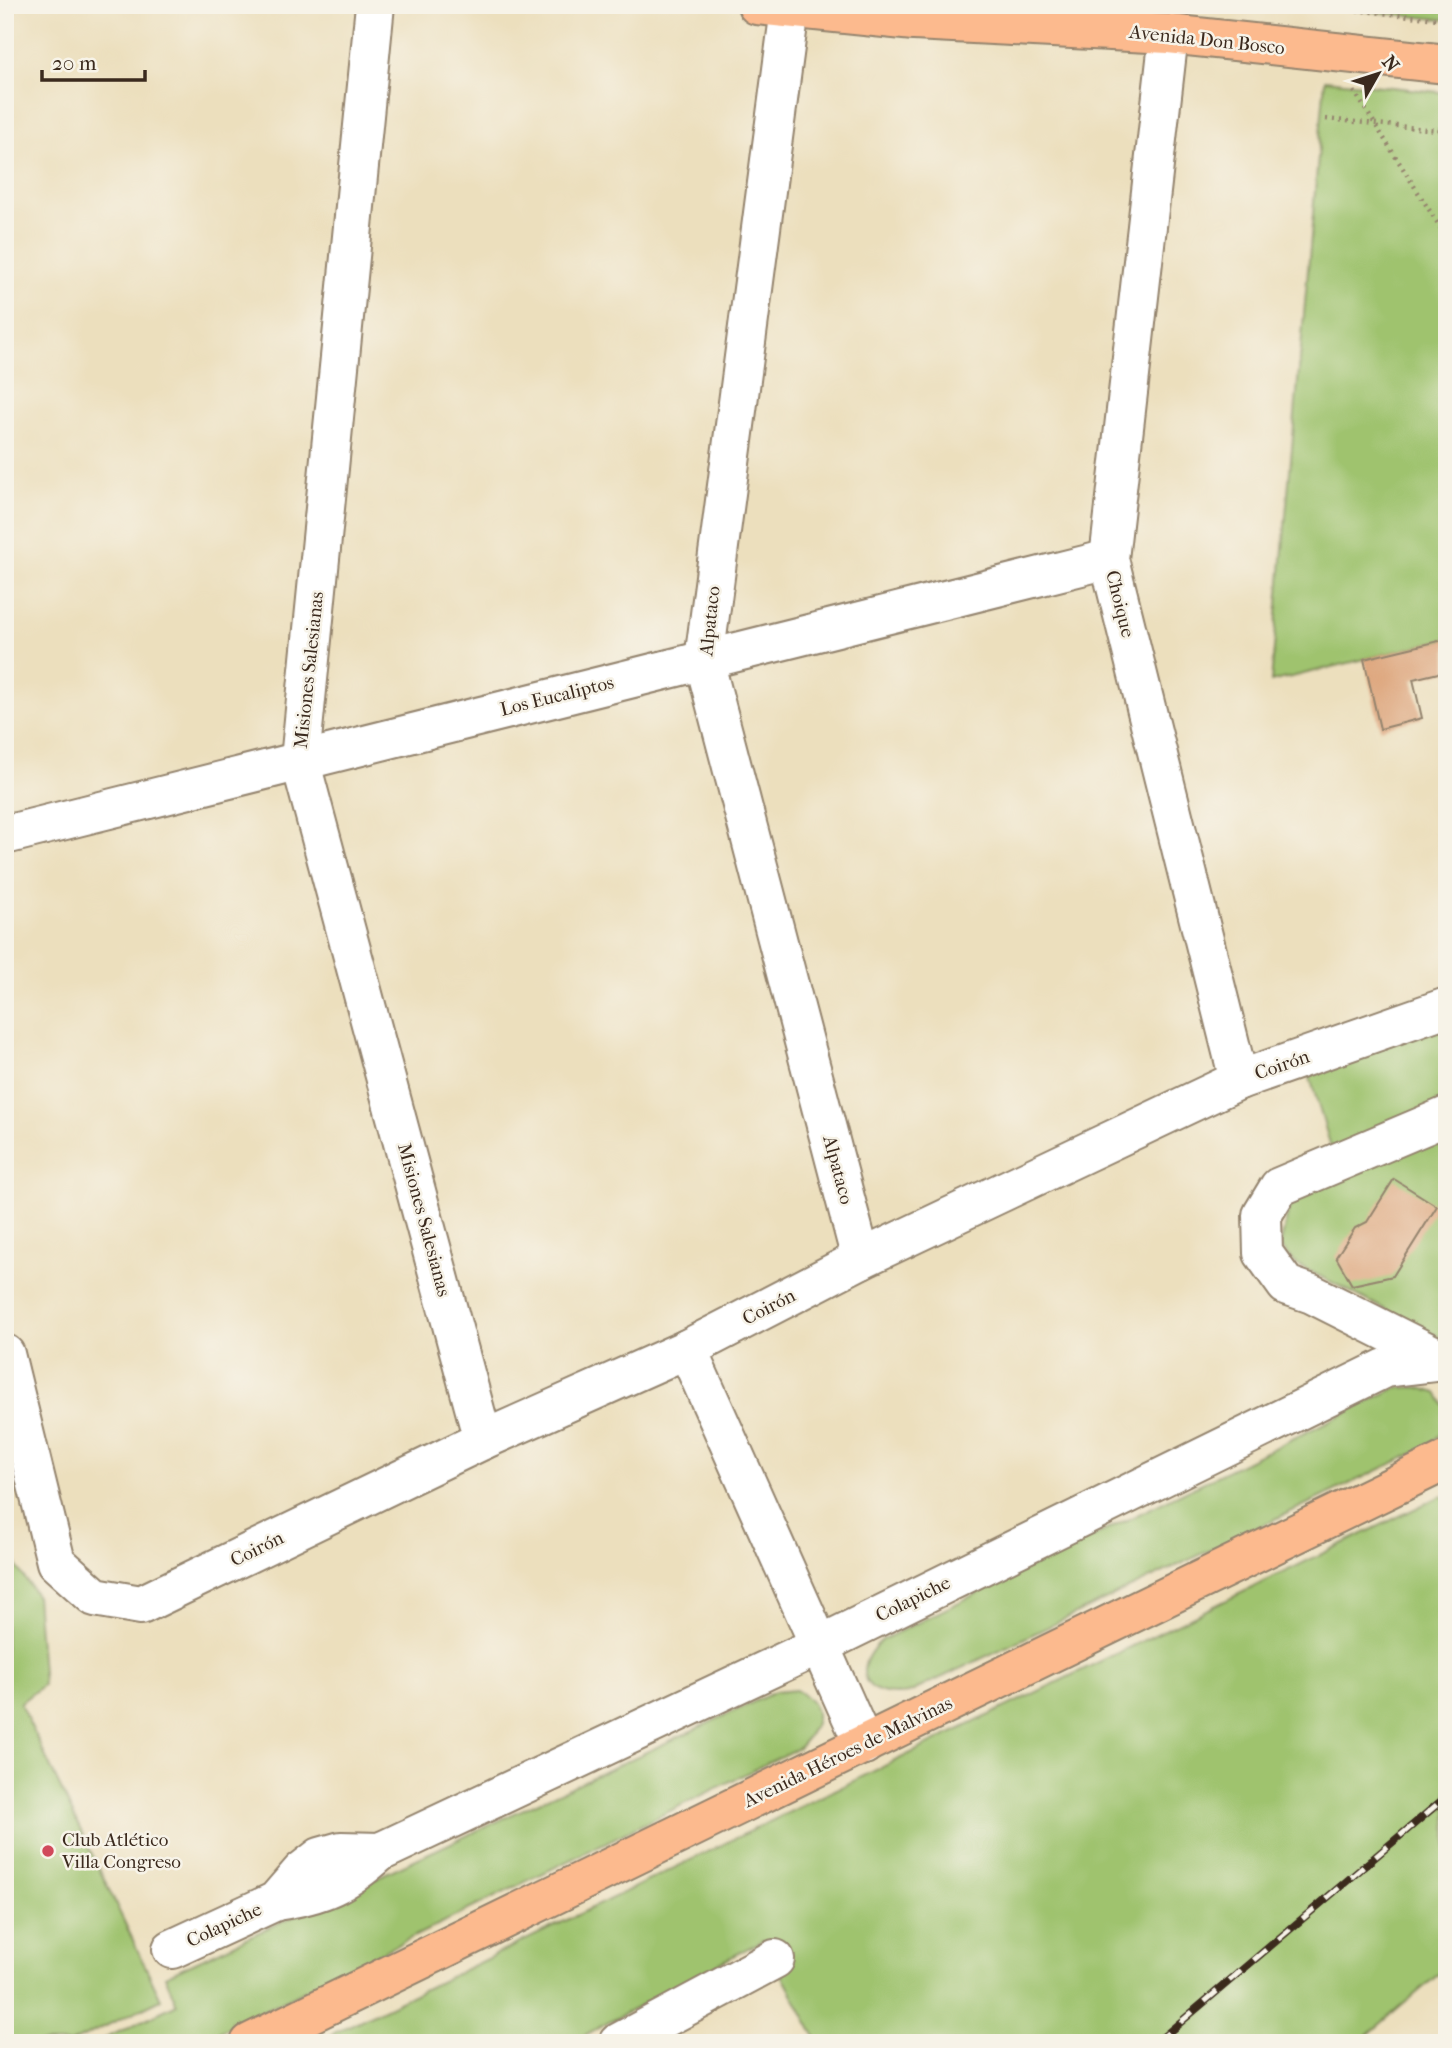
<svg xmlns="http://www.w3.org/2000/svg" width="1452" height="2048" viewBox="0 0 1452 2048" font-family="'IM FELL French Canon',serif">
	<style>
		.green { fill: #9fc36e; stroke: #6d7646; stroke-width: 2 }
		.building { fill: #dea77f }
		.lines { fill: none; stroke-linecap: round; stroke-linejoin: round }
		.minor-casing { stroke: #94846e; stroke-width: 42 }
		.major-casing { stroke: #94846e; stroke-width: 42 }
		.path { stroke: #94846e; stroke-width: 4.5; stroke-dasharray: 2 5; stroke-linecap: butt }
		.minor { stroke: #fff; stroke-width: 38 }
		.major { stroke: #fcba8e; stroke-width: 38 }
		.rail-casing { stroke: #3b2a1e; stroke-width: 8 }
		.rail { stroke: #f7f3e8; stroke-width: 5; stroke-dasharray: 16; stroke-linecap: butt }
		.poi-dot { fill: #d1495b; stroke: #f7f3e8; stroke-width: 2.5 }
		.labels { text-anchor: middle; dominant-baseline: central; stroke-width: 5; stroke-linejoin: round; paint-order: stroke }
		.street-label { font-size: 19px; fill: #3b2a1e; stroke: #f7f3e8 }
		.poi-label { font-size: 19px; fill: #3b2a1e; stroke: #f7f3e8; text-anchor: start }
	</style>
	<rect width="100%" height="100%" fill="#f7f3e8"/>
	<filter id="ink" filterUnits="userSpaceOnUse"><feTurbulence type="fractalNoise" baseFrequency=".0143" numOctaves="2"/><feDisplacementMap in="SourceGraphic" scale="14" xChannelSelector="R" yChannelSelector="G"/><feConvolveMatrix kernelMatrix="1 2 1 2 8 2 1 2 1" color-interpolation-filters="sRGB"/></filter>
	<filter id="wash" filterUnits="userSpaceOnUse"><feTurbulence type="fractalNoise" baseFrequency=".00686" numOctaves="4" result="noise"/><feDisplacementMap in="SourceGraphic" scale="28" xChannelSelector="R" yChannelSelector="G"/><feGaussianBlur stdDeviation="1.57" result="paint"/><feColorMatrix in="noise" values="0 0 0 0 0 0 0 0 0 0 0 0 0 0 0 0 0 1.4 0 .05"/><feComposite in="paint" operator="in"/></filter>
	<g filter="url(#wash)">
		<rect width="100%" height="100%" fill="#ecdfbd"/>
		<!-- green -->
		<g class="green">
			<path d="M1308,5H1447V20Z"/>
			<path d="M1325,80L1447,93V639L1271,682Z"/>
			<path d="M1447,1025V1341L1294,1263L1280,1246L1291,1200L1340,1177L1308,1071Z"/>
			<path d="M1417,1387L1437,1393L1447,1410L1442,1433L1425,1448L909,1693C865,1700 848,1671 882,1640L1396,1388Z"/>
			<path d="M1441,1496L1447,1498V1967L1358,2043H819L763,1940L570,2043H326L334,2033Z"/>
			<path d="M5,1514L17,1567L36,1595L43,1685L20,1703L161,1999L71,2043H5Z"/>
			<path d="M796,1690C826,1707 819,1726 798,1748L197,2043H96L177,2004L165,1976L775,1692Z"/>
		</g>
		<g id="blocks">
			<!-- building -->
			<g class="building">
				<path d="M1447,639V671L1413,679L1422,718L1380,729L1364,659Z"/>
				<path d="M1394,1179L1437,1206L1393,1276L1352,1285L1336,1257L1355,1228L1367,1222Z"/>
			</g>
		</g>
	</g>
	<g filter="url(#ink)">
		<use href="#blocks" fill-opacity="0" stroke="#94846e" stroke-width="2"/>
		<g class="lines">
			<!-- minor casing -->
			<g class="minor-casing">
				<g id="minor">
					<path d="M375,5L300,760L483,1440"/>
					<path d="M790,9L704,660L861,1259"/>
					<path d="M1169,34L1109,559L1239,1080"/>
					<path d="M5,835L1109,559"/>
					<path d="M687,1349L864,1745"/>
					<path d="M5,1354L56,1562L95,1597L141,1605L483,1440L687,1349L861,1259L1239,1080L1447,1007"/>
					<path d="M1445,1361L1312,1294L1286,1285L1263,1253L1262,1215L1279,1187L1447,1116"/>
					<path d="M276,1901C323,1894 345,1884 380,1852"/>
					<path d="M172,1949L276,1901L302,1871L320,1857L341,1851L380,1852L820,1645L1385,1368L1445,1361L1447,1364"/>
					<path d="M618,2043L775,1959"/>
				</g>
			</g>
			<!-- major casing -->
			<g class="major-casing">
				<g id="major">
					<path d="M757,5L914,21L1169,34L1447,64"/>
					<path d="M250,2043L1447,1460"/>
				</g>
			</g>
			<!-- path -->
			<g class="path">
				<path d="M1308,5L1447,20"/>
				<path d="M1354,91L1447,238"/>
				<path d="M1326,119L1447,131"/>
			</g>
			<!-- minor -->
			<use href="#minor" class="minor"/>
			<!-- major -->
			<use href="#major" class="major"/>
			<!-- rail casing -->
			<g class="rail-casing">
				<path id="rail" d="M1156,2043L1447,1796"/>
			</g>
			<!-- rail -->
			<use href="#rail" class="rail"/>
		</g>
	</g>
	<!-- markers -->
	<circle class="poi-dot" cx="48" cy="1851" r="7"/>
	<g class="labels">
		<!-- street labels -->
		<g class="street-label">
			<text transform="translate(1207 40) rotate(6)">Avenida Don Bosco</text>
			<text transform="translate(1120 604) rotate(76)">Choique</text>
			<text transform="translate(710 621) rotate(-84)">Alpataco</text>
			<text transform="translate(309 670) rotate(-84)">Misiones Salesianas</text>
			<text transform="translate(557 696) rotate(-14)">Los Eucaliptos</text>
			<text transform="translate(1282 1065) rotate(-19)">Coirón</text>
			<text transform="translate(838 1170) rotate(75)">Alpataco</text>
			<text transform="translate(424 1220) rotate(75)">Misiones Salesianas</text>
			<text transform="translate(769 1307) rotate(-27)">Coirón</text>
			<text transform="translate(257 1549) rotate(-26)">Coirón</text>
			<text transform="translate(913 1599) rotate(-26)">Colapiche</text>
			<text transform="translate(848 1752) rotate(-26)">Avenida Héroes de Malvinas</text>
			<text transform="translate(224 1925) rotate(-25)">Colapiche</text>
		</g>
		<!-- poi labels -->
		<g class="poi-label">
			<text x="62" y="1840">Club Atlético<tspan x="62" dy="22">Villa Congreso</tspan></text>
		</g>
	</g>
	<!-- margin -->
	<rect width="1452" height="2048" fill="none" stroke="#f7f3e8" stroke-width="28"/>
	<!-- north arrow -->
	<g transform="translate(1378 74) rotate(51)" stroke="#f7f3e8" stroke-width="5" paint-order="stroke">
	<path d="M0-5L12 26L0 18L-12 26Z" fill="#3b2a1e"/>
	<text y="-10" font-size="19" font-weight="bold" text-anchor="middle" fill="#3b2a1e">N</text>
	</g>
	<!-- scale -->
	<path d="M42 70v10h103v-10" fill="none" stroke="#3b2a1e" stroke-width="3.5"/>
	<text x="52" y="70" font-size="21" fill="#3b2a1e" stroke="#f7f3e8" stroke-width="5" paint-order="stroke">20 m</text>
</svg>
